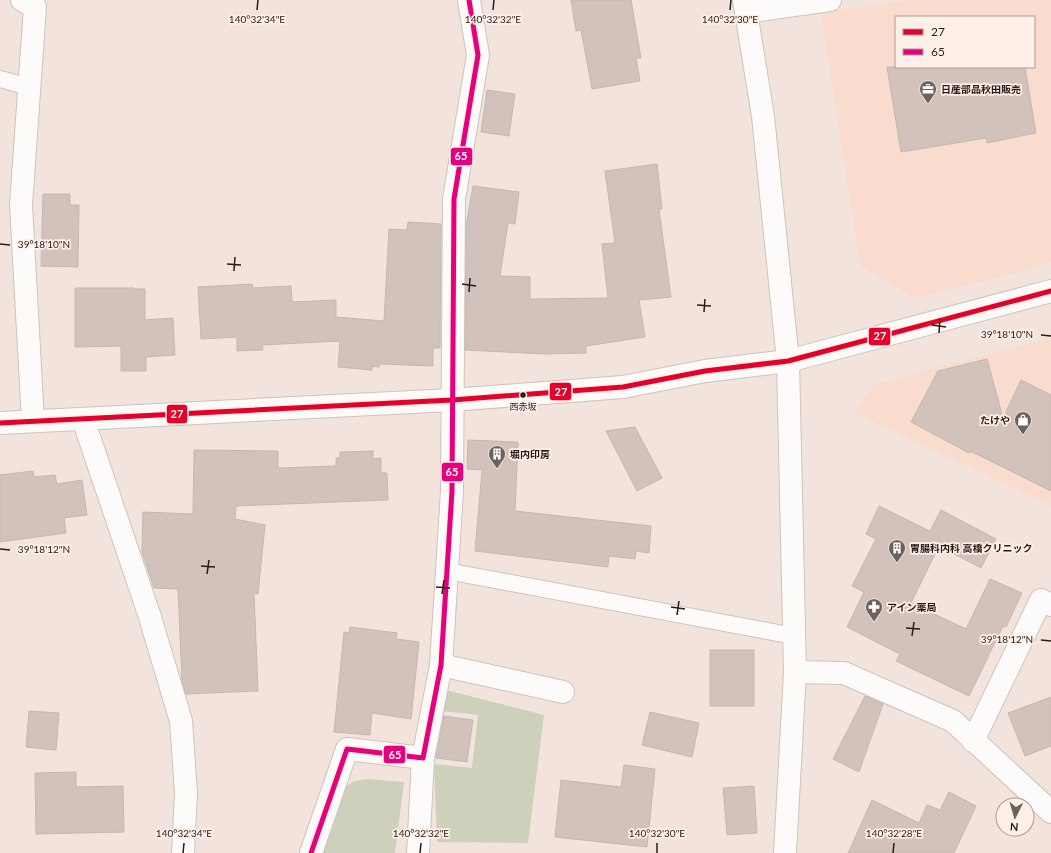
<svg xmlns="http://www.w3.org/2000/svg" width="1051" height="853" viewBox="0 0 1051 853" font-family="Lato,'Noto Sans JP',sans-serif">
	<style>
		.built { fill: #f9dccd; fill-rule: evenodd }
		.green { fill: #cdd0ba }
		.building { fill: #d1c3bc; stroke: #c4b7b1 }
		.lines { fill: none; stroke-linecap: round; stroke-linejoin: round }
		.lane-casing { stroke: #cfc2bc; stroke-width: 18 }
		.street-casing { stroke: #cfc2bc; stroke-width: 24 }
		.secondary-casing { stroke: #cfc2bc; stroke-width: 24 }
		.highway-casing { stroke: #cfc2bc; stroke-width: 24 }
		.lane { stroke: #fdfbfa; stroke-width: 16 }
		.street { stroke: #fdfbfa; stroke-width: 22 }
		.secondary { stroke: #fdfbfa; stroke-width: 22 }
		.highway { stroke: #fdfbfa; stroke-width: 22 }
		.bus-1-casing { stroke: #fef0e9; stroke-width: 8 }
		.bus-2-casing { stroke: #fef0e9; stroke-width: 8 }
		.bus-1 { stroke: #e4002b; stroke-width: 5 }
		.bus-2 { stroke: #e5007d; stroke-width: 5 }
		.ticks { fill: none; stroke: #281c16; stroke-width: 1.5 }
		.bus-dot { fill: #281c16; stroke: #fef0e9; stroke-width: 1.5 }
		.labels { text-anchor: middle; dominant-baseline: central; stroke-width: 3.5; stroke-linejoin: round; paint-order: stroke }
		.bus-label { font-size: 9px; fill: #281c16; stroke: #fef0e9 }
		.poi-label { font-size: 10px; font-weight: bold; fill: #281c16; stroke: #fef0e9; text-anchor: start }
		.ticks-label { font-size: 10px; text-anchor: middle; fill: #281c16; stroke: #fef0e9; stroke-width: 3.5; stroke-linejoin: round; paint-order: stroke }
		.line-badge { stroke: #fef0e9; stroke-width: 1.5 }
		.badge-label { font-size: 11px; text-anchor: middle; font-weight: bold; fill: #fff }
	</style>
	<rect width="100%" height="100%" fill="#f2e4dc"/>
	<!-- built -->
	<g class="built">
		<path d="M910,0H1051V261L1019,272L914,298L860,265L821,13ZM896,17H1034V67H896Z"/>
		<path d="M1051,338V506L854,412L875,384Z"/>
	</g>
	<!-- green -->
	<g class="green">
		<path d="M446,690L544,715L528,843L437,842L434,764L472,768L478,715L442,711Z"/>
		<path d="M367,779L404,782L395,853H322L344,788L354,781Z"/>
	</g>
	<!-- building -->
	<g class="building">
		<path d="M571,0H631L641,58H636L640,81L592,89L581,30L576,31Z"/>
		<path d="M887,67H1025L1036,133L987,143L986,138L901,152Z"/>
		<path d="M487,90L515,94L509,136L481,132Z"/>
		<path d="M657,164L662,209H659L671,297L639,300L645,337L586,346V353L545,354L465,350L466,226L473,186L519,192L515,224L508,223L500,276L530,277V299L608,298L602,244L615,243L605,171Z"/>
		<path d="M43,194H70V205H79L78,267L41,266Z"/>
		<path d="M408,222L441,224L440,348H433V366L380,364L379,367L372,366V370L338,367L340,341L262,345L263,350L237,351V337L201,339L198,287L252,284L253,288L291,286L292,302L336,300V317L384,321L389,229L407,230Z"/>
		<path d="M75,288H134V289H145V320L173,318L175,355L146,357V371H121V346L75,347Z"/>
		<path d="M987,359L1003,418L1021,380L1051,395V491L970,451L969,453L911,422L938,371Z"/>
		<path d="M635,427L662,478L637,491L606,431Z"/>
		<path d="M468,440L518,442L515,511L651,526L649,553L636,551L635,559L609,556L608,567L475,551L482,470L467,469Z"/>
		<path d="M194,450L278,451V468L336,466V458H340V452L373,451V459L381,458V473H387L388,500L236,506L235,519L265,525L258,594L254,593L258,691L186,694L182,681L178,589L154,588L142,552L143,512L193,514Z"/>
		<path d="M33,471L34,477L55,475L57,484L82,480L87,515L64,518L66,533L0,542V475Z"/>
		<path d="M879,506L930,531L941,510L996,539L981,568L939,546L911,603L966,629L990,579L1022,593L1006,627L1003,626L969,696L896,661L900,654L847,627L864,592L852,586L876,539L866,534Z"/>
		<path d="M350,627L397,633L396,639L419,642L411,719L372,713L370,735L334,732L344,632L349,633Z"/>
		<rect x="710" y="650" width="44" height="56"/>
		<path d="M865,696L883,704L859,772L833,759Z"/>
		<path d="M1051,697V746L1025,756L1008,713Z"/>
		<path d="M29,711L59,713L56,750L26,747Z"/>
		<path d="M650,712L699,723L692,757L642,745Z"/>
		<path d="M444,716L473,720L467,762L436,758Z"/>
		<path d="M624,765L655,769L647,847L555,837L561,780L621,787Z"/>
		<path d="M76,772V787L123,786L124,832L36,834L35,773Z"/>
		<path d="M754,786L757,833L727,835L723,788Z"/>
		<path d="M949,792L976,806L954,853H848L872,800L919,823L927,805L940,810Z"/>
	</g>
	<g class="lines">
		<!-- lane casing -->
		<g class="lane-casing">
			<g id="lane">
				<path d="M0,79L29,87"/>
				<path d="M447,571L794,636"/>
			</g>
		</g>
		<!-- street casing -->
		<g class="street-casing">
			<g id="street">
				<path d="M22,0L35,7L21,205L33,421"/>
				<path d="M746,12L830,0"/>
				<path d="M83,419L149,614L181,721L186,793L183,853"/>
				<path d="M441,665L563,692"/>
				<path d="M795,672L844,673L953,721L1051,812"/>
				<path d="M973,741L1041,600L1051,605"/>
				<path d="M311,853L347,749L423,758L441,665L452,491L454,199L478,55L469,0"/>
				<path d="M418,853L423,758"/>
			</g>
		</g>
		<!-- secondary casing -->
		<g class="secondary-casing">
			<path id="secondary" d="M744,0L763,116L788,361L795,672L785,853"/>
		</g>
		<!-- highway casing -->
		<g class="highway-casing">
			<path id="highway" d="M0,423L452,400L623,387L705,371L788,361L1051,291"/>
		</g>
		<!-- lane -->
		<use href="#lane" class="lane"/>
		<!-- street -->
		<use href="#street" class="street"/>
		<!-- secondary -->
		<use href="#secondary" class="secondary"/>
		<!-- highway -->
		<use href="#highway" class="highway"/>
		<!-- bus-1 casing -->
		<g class="bus-1-casing">
			<path id="bus-1" d="M0,423L452,400L623,387L705,371L788,361L1051,291"/>
		</g>
		<!-- bus-2 casing -->
		<g class="bus-2-casing">
			<path id="bus-2" d="M311,853L347,749L423,758L441,665L452,491L454,199L478,55L469,0"/>
		</g>
		<!-- bus-1 -->
		<use href="#bus-1" class="bus-1"/>
		<!-- bus-2 -->
		<use href="#bus-2" class="bus-2"/>
	</g>
	<!-- ticks -->
	<path class="ticks" d="M257,10L258,0M493,10L494,0M730,10L731,0M0,244L10,245M227,264L241,265M234,271L235,257M462,284L476,286M469,292L470,278M697,305L711,306M704,312L705,299M932,325L946,327M939,333L940,319M1041,335L1051,336M0,549L10,550M201,566L215,567M207,574L209,560M436,587L450,588M442,594L444,580M671,607L685,609M677,615L679,601M906,628L920,629M912,636L914,622M1041,640L1051,641M183,853L184,843M420,853L421,843M657,853V843M893,853L894,843"/>
	<!-- icons -->
	<defs>
		<g id="office-pin" transform="scale(0.9)"><path d="M0 17L-7.5 6A9.5 9.5 0 1 1 7.5 6Z" fill="#6f625b" stroke="#fef0e9"/><path d="M-6-3h4V-5.5h4V-3h4V5H-6ZM-1-4.5V-3h2v-1.5ZM-6 0V1H6V0Z" fill="#fff"/></g>
		<g id="shop-pin" transform="scale(0.9)"><path d="M0 17L-7.5 6A9.5 9.5 0 1 1 7.5 6Z" fill="#6f625b" stroke="#fef0e9"/><path d="M-5-2.5h2.3a2.7 3.5 0 0 1 5.4 0H5L5.5 6h-11ZM-1.5-2.5h3a1.5 2.3 0 0 0-3 0Z" fill="#fff"/></g>
		<g id="building-pin" transform="scale(0.9)"><path d="M0 17L-7.5 6A9.5 9.5 0 1 1 7.5 6Z" fill="#6f625b" stroke="#fef0e9"/><path d="M-4-6H4V6H1V3H-1V6H-4ZM-2.5-4.3h1.7v1.8h-1.7ZM.8-4.3h1.7v1.8H.8ZM-2.5-1h1.7V.8h-1.7ZM.8-1h1.7V.8H.8Z" fill="#fff"/></g>
		<g id="pharmacy-pin" transform="scale(0.9)"><path d="M0 17L-7.5 6A9.5 9.5 0 1 1 7.5 6Z" fill="#6f625b" stroke="#fef0e9"/><path d="M-2-6h4v4h4v4h-4v4h-4v-4h-4v-4h4Z" fill="#fff"/></g>
	</defs>
	<g fill-rule="evenodd">
		<use href="#office-pin" x="928" y="89"/>
		<use href="#shop-pin" x="1023" y="420"/>
		<use href="#building-pin" x="497" y="454"/>
		<use href="#building-pin" x="897" y="548"/>
		<use href="#pharmacy-pin" x="874" y="607"/>
	</g>
	<!-- markers -->
	<circle class="bus-dot" cx="523" cy="395" r="3.5"/>
	<g class="labels">
		<!-- bus labels -->
		<g class="bus-label">
			<text x="523" y="406">西赤坂</text>
		</g>
		<!-- poi labels -->
		<g class="poi-label">
			<text x="941" y="89">日産部品秋田販売</text>
			<text x="1010" y="420" text-anchor="end">たけや</text>
			<text x="510" y="454">堀内印房</text>
			<text x="910" y="548">胃腸科内科 高橋クリニック</text>
			<text x="887" y="607">アイン薬局</text>
		</g>
	</g>
	<g class="ticks-label">
		<text x="257" y="23">140°32'34"E</text>
		<text x="493" y="23">140°32'32"E</text>
		<text x="730" y="23">140°32'30"E</text>
		<text x="44" y="248">39°18'10"N</text>
		<text x="1007" y="338">39°18'10"N</text>
		<text x="44" y="553">39°18'12"N</text>
		<text x="1007" y="643">39°18'12"N</text>
		<text x="184" y="837">140°32'34"E</text>
		<text x="421" y="837">140°32'32"E</text>
		<text x="657" y="837">140°32'30"E</text>
		<text x="894" y="837">140°32'28"E</text>
	</g>
	<g class="line-badge">
		<rect x="450" y="147" width="23" height="19" rx="4" fill="#e5007d"/>
		<rect x="868" y="327" width="23" height="19" rx="4" fill="#e4002b"/>
		<rect x="549" y="382" width="23" height="19" rx="4" fill="#e4002b"/>
		<rect x="166" y="404" width="22" height="20" rx="4" fill="#e4002b"/>
		<rect x="441" y="462" width="23" height="20" rx="4" fill="#e5007d"/>
		<rect x="383" y="745" width="23" height="19" rx="4" fill="#e5007d"/>
	</g>
	<g class="badge-label">
		<text x="461" y="160">65</text>
		<text x="880" y="340">27</text>
		<text x="561" y="396">27</text>
		<text x="177" y="418">27</text>
		<text x="452" y="476">65</text>
		<text x="395" y="759">65</text>
	</g>
	<!-- legend -->
	<rect x="895" y="16" width="140" height="52" fill="#fef0e9" stroke="#a89b95"/>
	<rect x="903" y="29" width="20" height="6" fill="#e4002b" stroke="#a89b95"/>
	<text x="931" y="36" font-size="12" fill="#281c16">27</text>
	<rect x="903" y="49" width="20" height="6" fill="#e5007d" stroke="#a89b95"/>
	<text x="931" y="56" font-size="12" fill="#281c16">65</text>
	<!-- north arrow -->
	<g transform="translate(1015 817) rotate(185)"><circle r="19" fill="#fef0e9" stroke="#a89b95"/>
	<path d="M0-3L7 15L0 10L-7 15Z" fill="#6f625b"/>
	<text y="-6" font-size="11" font-weight="bold" text-anchor="middle" fill="#281c16">N</text>
	</g>
</svg>
